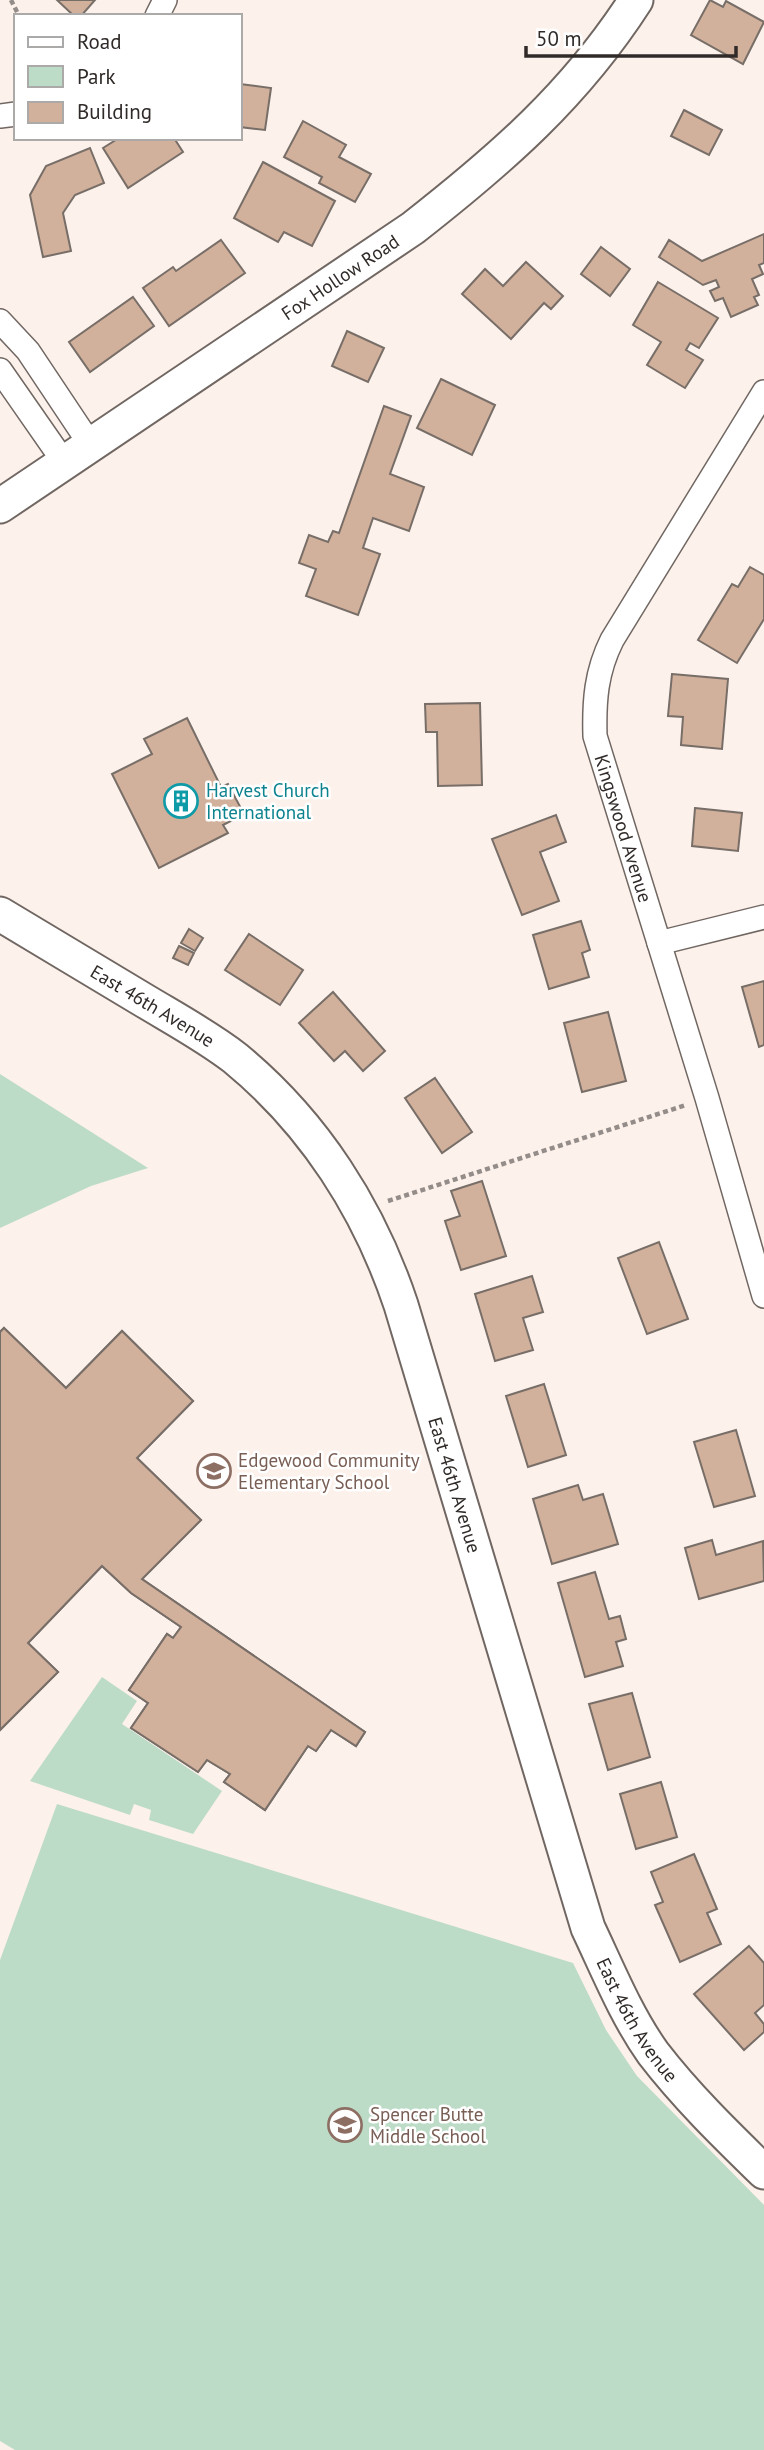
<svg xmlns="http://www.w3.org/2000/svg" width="764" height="2450" viewBox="0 0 764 2450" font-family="'PT Sans',sans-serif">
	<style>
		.green { fill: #bddcc8 }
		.building { fill: #d1b09c; stroke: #786e68; stroke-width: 2; fill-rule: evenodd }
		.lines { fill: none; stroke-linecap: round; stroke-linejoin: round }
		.street-casing { stroke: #716762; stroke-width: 26 }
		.secondary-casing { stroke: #716762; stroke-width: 37 }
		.path { stroke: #948c88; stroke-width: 4.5; stroke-dasharray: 5 3.5; stroke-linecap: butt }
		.street { stroke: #fff; stroke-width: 23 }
		.secondary { stroke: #fff; stroke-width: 33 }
		.labels { text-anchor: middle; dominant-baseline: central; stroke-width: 5; stroke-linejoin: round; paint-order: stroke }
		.street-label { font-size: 19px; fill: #302b29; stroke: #fff }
		.culture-label { font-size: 19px; fill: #0d838f; stroke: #fff; text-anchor: start }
		.education-label { font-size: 19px; fill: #785e54; stroke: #fff; text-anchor: start }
	</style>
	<rect width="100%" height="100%" fill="#fdf1eb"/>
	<!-- green -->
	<g class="green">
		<path d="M0,1074L148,1168L91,1186L0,1228Z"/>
		<path d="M102,1677L137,1701L122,1724L222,1791L193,1834L149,1820L151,1810L134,1804L130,1815L30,1781Z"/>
		<path d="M57,1804L573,1963L606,2030L637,2076L764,2205V2450H15L0,2441V1960Z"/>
	</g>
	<!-- building -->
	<g class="building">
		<path d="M57,0H95L81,16H74Z"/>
		<path d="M710,0L723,7L726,1L764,22L743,64L691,35Z"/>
		<path d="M240,84L271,88L265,130L240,127Z"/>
		<path d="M684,110L722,130L709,155L671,136Z"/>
		<path d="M303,121L346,145L339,157L371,174L355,202L319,183L322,177L284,157Z"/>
		<path d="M119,138H174L183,152L128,188L103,148Z"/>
		<path d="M90,148L104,183L75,195L63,213L71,251L43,257L30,195L46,166Z"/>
		<path d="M263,162L335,201L312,246L284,232L278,242L234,218Z"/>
		<path d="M764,234V263L759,265L763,274L752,279L759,295L754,297L758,305L731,317L723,298L715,301L710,291L719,287L716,280L703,285L659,257L669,240L702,261Z"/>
		<path d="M221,240L245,273L169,326L143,288L173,267L176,271Z"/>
		<path d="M601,247L630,269L610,296L581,274Z"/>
		<path d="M526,262L563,296L551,309L544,303L511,339L462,294L485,269L503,286Z"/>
		<path d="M658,282L718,318L699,348L690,343L686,350L703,360L685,388L647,365L661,342L633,325Z"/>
		<path d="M133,297L154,326L90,372L69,342Z"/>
		<path d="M347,331L384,348L368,382L332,366Z"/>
		<path d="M441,379L495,405L472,455L417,428Z"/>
		<path d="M384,406L411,416L390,474L424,487L409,531L373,518L363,548L380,554L358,615L306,596L316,569L299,563L309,535L328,542L333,531L339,533Z"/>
		<path d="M750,567L764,575V619L737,663L698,640L732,584L738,587Z"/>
		<path d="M672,674L728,679L722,749L681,745L683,717L668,716Z"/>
		<path d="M480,703L482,785L438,786L437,732H426L425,704Z"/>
		<path d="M187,718L221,787L228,784L244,814L223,825L228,833L159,868L112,774L152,754L144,739Z"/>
		<path d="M695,808L742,813L738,851L692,846Z"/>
		<path d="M556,815L566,842L540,852L559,901L522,915L492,839Z"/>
		<path d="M581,921L590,950L582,953L589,977L549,989L533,935Z"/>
		<path d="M189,929L203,938L195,951L181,943Z"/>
		<path d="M249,934L303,970L280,1005L225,970Z"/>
		<path d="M179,946L194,953L188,965L173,958Z"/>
		<path d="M764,981V1045L759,1047L742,987Z"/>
		<path d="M333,992L385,1051L363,1071L345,1051L334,1061L299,1023Z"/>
		<path d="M608,1012L626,1081L582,1092L564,1023Z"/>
		<path d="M435,1078L472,1132L442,1153L405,1098Z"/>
		<path d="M482,1181L506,1256L461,1270L445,1221L460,1216L451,1191Z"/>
		<path d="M659,1242L688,1319L647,1334L618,1258Z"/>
		<path d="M532,1276L543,1312L523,1318L533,1350L495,1361L475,1294Z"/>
		<path d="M4,1328L66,1388L122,1331L193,1401L137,1458L201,1520L142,1579L365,1732L356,1746L331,1730L316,1751L308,1746L265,1810L224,1782L230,1774L207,1760L198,1772L131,1728L148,1703L129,1690L167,1634L173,1638L181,1627L131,1593L102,1566L28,1643L58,1672L0,1730V1597L23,1620L50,1593L21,1565L0,1587V1332ZM74,1400L95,1420L38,1479L17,1458ZM107,1432L128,1453L70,1510L49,1490ZM61,1524L89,1551L63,1578L34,1551ZM193,1635L275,1690L267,1702L185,1647Z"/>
		<path d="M4,1328L66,1388L122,1331L193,1401L137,1458L201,1520L142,1579L365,1732L356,1746L331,1730L316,1751L308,1746L265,1810L224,1782L230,1774L207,1760L198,1772L131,1728L148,1703L129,1690L167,1634L173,1638L181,1627L131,1593L102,1566L28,1643L58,1672L0,1730V1332Z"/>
		<path d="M544,1384L566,1455L528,1467L506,1396Z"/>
		<path d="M736,1430L755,1496L714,1507L694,1442Z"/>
		<path d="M578,1485L583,1500L603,1494L618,1544L552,1564L533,1499Z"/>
		<path d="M712,1540L716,1555L763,1541L764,1581L699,1599L685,1548Z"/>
		<path d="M595,1572L609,1619L620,1616L626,1639L616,1642L623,1666L585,1677L558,1583Z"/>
		<path d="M632,1693L650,1757L608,1770L589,1704Z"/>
		<path d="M661,1782L677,1837L636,1849L620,1794Z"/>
		<path d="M694,1854L717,1909L707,1913L721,1944L680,1962L655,1905L663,1902L651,1872Z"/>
		<path d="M749,1946L764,1963V2005L755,2013L764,2024V2032L744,2050L694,1994Z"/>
	</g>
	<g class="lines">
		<!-- street casing -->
		<g class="street-casing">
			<g id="street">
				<path d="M157,16L165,0"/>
				<path d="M0,116L16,114"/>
				<path d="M0,321L28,351L90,444"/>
				<path d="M0,370L64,462"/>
				<path id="s1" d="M764,392L612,640C596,672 594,701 595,736L707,1098L764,1296"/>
				<path d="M659,943L764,917"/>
			</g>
		</g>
		<!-- secondary casing -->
		<g class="secondary-casing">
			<g id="secondary">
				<path id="s2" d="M0,506L413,228C501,159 575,95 636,0"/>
				<path id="s3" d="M0,914C48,943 97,972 145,1001C175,1019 208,1037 235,1058C314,1123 369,1209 401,1305L588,1928C608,1970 626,2015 653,2053C686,2096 725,2134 764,2172"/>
			</g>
		</g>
		<!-- path -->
		<g class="path">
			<path d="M11,0L19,16"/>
			<path d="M388,1201L686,1105"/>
		</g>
		<!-- street -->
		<use href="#street" class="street"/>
		<!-- secondary -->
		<use href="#secondary" class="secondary"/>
	</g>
	<!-- icons -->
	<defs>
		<g id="building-ring" transform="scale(1.75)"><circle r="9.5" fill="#fff" stroke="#0f9aa8" stroke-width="1.5"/><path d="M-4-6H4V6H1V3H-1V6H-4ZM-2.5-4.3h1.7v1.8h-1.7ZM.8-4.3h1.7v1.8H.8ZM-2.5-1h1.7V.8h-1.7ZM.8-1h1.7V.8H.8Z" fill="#0f9aa8"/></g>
		<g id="school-ring" transform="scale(1.75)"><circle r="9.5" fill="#fff" stroke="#8d6e63" stroke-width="1.5"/><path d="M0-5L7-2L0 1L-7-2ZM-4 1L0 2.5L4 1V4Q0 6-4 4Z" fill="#8d6e63"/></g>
	</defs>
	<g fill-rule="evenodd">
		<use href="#building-ring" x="181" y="801"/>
		<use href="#school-ring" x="214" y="1471"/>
		<use href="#school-ring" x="345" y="2125"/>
	</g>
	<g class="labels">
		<!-- street labels -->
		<g class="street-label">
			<text stroke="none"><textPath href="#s2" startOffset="410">Fox Hollow Road</textPath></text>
			<text stroke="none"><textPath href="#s1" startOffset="486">Kingswood Avenue</textPath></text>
			<text stroke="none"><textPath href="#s3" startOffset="178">East 46th Avenue</textPath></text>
			<text stroke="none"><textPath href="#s3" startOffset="765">East 46th Avenue</textPath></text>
			<text stroke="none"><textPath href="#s3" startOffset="1332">East 46th Avenue</textPath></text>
		</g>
		<!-- culture labels -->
		<g class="culture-label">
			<text x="206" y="790">Harvest Church<tspan x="206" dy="22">International</tspan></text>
		</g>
		<!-- education labels -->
		<g class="education-label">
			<text x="238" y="1460">Edgewood Community<tspan x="238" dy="22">Elementary School</tspan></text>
			<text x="370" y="2114">Spencer Butte<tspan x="370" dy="22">Middle School</tspan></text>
		</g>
	</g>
	<!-- legend -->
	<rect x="14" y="14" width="228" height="126" fill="#ffffff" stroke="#acaaa9" stroke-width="2"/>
	<rect x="28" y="37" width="35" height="10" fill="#ffffff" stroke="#acaaa9" stroke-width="2"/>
	<text x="77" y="49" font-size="21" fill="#302b29">Road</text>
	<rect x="28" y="66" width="35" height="21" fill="#bddcc8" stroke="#acaaa9" stroke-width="2"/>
	<text x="77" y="84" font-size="21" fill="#302b29">Park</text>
	<rect x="28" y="102" width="35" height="21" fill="#d1b09c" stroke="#acaaa9" stroke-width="2"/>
	<text x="77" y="119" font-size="21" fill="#302b29">Building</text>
	<!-- scale -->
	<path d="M526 46v10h210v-10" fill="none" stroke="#302b29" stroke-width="3.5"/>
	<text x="536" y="46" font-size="21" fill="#302b29" stroke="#ffffff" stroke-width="5" paint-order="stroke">50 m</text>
</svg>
